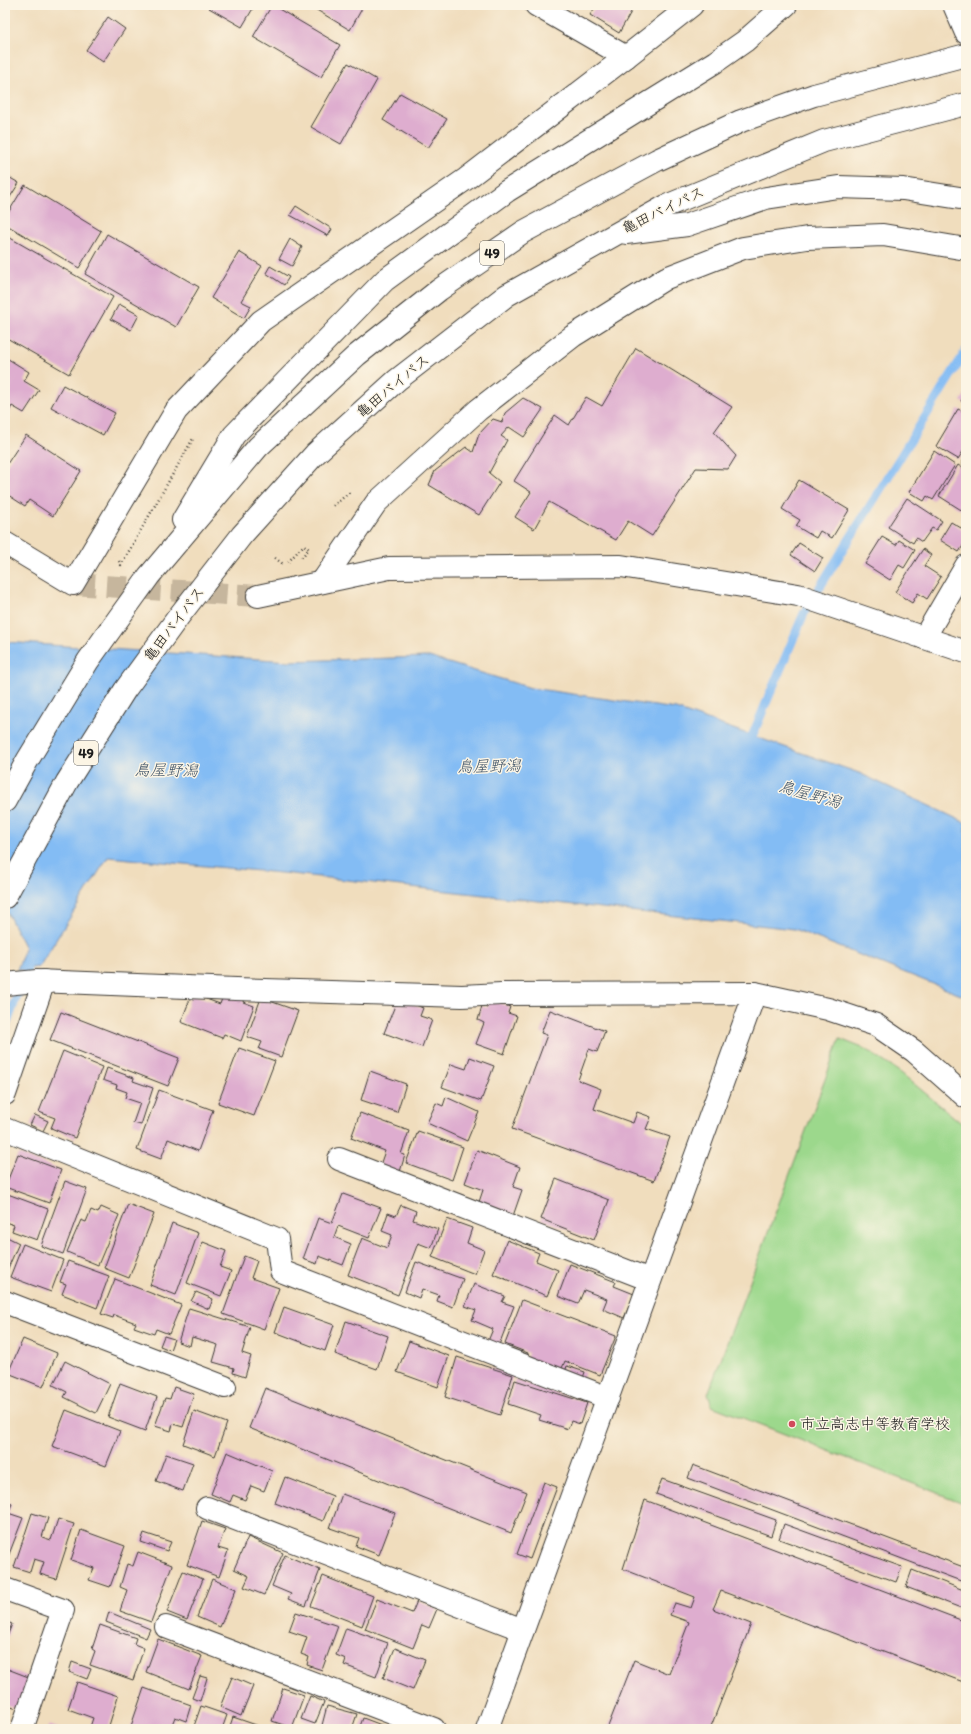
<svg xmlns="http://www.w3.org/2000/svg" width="971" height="1734" viewBox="0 0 971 1734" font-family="Itim,'Klee One',sans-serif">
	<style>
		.green { fill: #9cd88c; stroke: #5c7a54 }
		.water { fill: #83bcf4; stroke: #506c88 }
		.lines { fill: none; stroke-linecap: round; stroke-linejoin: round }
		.stream { stroke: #83bcf4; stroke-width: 9 }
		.building { fill: #deadcf }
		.minor-tunnel { stroke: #c6b69d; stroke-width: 22; stroke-dasharray: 22 11; stroke-linecap: butt }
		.minor-casing { stroke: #3c3934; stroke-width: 24 }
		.trunk-casing { stroke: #3c3934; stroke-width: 24 }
		.path { stroke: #3c3934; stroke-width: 2.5; stroke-dasharray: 1 3; stroke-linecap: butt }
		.minor { stroke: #fff; stroke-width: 22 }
		.trunk { stroke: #fff; stroke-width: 22 }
		.poi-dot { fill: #d1495b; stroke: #fcf5e5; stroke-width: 1.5 }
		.labels { text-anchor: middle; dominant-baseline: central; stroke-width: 3; stroke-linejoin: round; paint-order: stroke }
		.shield { fill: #fcf5e5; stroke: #5f5d58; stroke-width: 1 }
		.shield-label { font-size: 14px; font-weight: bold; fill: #1c1c1c }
		.street-label { font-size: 15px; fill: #1c1c1c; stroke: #fcf5e5 }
		.poi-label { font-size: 15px; fill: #1c1c1c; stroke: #fcf5e5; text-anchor: start }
		.water-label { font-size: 16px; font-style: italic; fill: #405468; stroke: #fcf5e5 }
	</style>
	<rect width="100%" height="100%" fill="#fcf5e5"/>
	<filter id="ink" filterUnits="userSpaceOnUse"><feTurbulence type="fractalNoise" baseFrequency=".025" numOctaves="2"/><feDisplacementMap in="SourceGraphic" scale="8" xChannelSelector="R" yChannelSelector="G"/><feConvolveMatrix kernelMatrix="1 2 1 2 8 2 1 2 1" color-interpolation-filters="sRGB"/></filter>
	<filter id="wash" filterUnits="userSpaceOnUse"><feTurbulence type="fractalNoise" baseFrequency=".012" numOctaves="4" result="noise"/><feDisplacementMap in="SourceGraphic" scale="16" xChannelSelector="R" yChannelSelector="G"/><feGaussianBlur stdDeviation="0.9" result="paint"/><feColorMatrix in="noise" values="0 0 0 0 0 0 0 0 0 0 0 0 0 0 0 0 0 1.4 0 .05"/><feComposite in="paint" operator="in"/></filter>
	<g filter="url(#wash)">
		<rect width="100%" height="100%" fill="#f0ddbd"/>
		<!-- green -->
		<path class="green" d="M840,1039L865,1049L901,1073L966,1127V1504L712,1406L708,1394Z"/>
		<!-- water -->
		<path class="water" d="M5,642L289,661L429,657L531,688L676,709L859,773L966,823V997L794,929L292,874L108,857L39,967L17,970L25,948L5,908Z"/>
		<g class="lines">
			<!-- stream -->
			<g class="stream">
				<path d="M748,746L805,611L966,351"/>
				<path d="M5,1028L27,969"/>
			</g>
		</g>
		<g id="blocks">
			<!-- building -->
			<g class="building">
				<path d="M211,5H255L242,27L209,8Z"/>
				<path d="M272,5L340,45L321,77L253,37Z"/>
				<path d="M317,5H364L350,30L315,9Z"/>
				<path d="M588,5H635L619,33L590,15L594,9Z"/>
				<path d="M108,17L125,29L103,62L86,50Z"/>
				<path d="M348,63L377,80L341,144L311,127Z"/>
				<path d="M400,93L447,119L428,148L383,120Z"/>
				<path d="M5,175L19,183L5,205Z"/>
				<path d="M25,185L101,231L79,268L5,224V218Z"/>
				<path d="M296,206L332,229L328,236L290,215Z"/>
				<path d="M107,234L199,287L176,327L85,274Z"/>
				<path d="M5,235L113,297L69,374L5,337Z"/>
				<path d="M290,239L302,247L292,266L279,259Z"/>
				<path d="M239,252L262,266L241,301L251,306L244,318L211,298Z"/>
				<path d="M270,266L289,277L284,285L266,273Z"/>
				<path d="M119,304L139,315L131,330L111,319Z"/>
				<path d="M636,348L732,407L714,432L736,456L728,469L696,468L652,536L628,521L616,540L549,502L534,529L515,517L531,492L514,481L555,415L569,425L586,397L602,406Z"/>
				<path d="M5,357L29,372L24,381L39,390L24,413L12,406L7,415L5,413Z"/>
				<path d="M63,385L115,413L103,435L51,407Z"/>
				<path d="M966,393V405L961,401Z"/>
				<path d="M523,398L543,409L524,437L509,427L501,436L507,440L489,473L500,482L479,515L429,485L435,471L466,447L473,452L479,434L493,419L502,422L505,413Z"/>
				<path d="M958,409L966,413V447L958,459L936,446Z"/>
				<path d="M26,435L81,471L53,516L29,500L25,506L5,493V467Z"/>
				<path d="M934,451L955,465L933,500L927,496L924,501L909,492Z"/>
				<path d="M966,457V467L961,464Z"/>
				<path d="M958,465L966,470V513L939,496Z"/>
				<path d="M799,480L849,510L832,538L820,531L816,538L796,526L800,520L782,509Z"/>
				<path d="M907,498L942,521L936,530L932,528L922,542L916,538L913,543L888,527Z"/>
				<path d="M951,522L966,531V541L959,552L940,540Z"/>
				<path d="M882,537L896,545L899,540L915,550L904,568L899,565L890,580L865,564Z"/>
				<path d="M799,543L823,558L815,571L791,555Z"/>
				<path d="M923,549L931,555L924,566L941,577L927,599L918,593L912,603L895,592Z"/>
				<path d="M225,991L244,999L243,1002L254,1006L241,1041L224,1034L222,1038L181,1022L192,994L220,1004Z"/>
				<path d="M261,998L298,1011L281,1057L259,1049L262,1042L247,1037Z"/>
				<path d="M398,998L423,1008L420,1016L432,1020L422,1047L384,1033Z"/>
				<path d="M490,1000L510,1007L508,1013L517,1016L504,1054L476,1044L484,1023L478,1020L482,1006L487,1008Z"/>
				<path d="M550,1010L605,1031L597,1052L589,1049L578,1080L601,1089L594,1109L633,1123L637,1112L651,1117L646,1129L670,1137L654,1181L512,1129L547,1035L541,1033Z"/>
				<path d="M61,1012L179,1058L168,1086L50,1040Z"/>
				<path d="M239,1048L275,1061L254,1116L218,1103Z"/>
				<path d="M63,1051L102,1067L75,1138L51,1128L55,1118L39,1112Z"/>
				<path d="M470,1057L494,1066L481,1101L442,1087L451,1064L466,1069Z"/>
				<path d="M107,1068L134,1078L133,1081L153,1088L141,1125L133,1123L140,1103L125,1098L127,1092L116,1088L117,1085L103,1080Z"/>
				<path d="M370,1071L406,1084L397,1112L361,1100Z"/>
				<path d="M159,1090L213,1110L198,1151L168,1139L161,1159L137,1150Z"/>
				<path d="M446,1097L479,1112L467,1141L427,1123L436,1103L443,1106Z"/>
				<path d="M360,1113L409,1131L401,1154L405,1155L399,1175L379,1168L385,1151L351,1138Z"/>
				<path d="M35,1115L48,1121L43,1131L30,1125Z"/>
				<path d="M418,1131L463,1147L452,1180L406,1163Z"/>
				<path d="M477,1150L520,1167L513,1187L522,1190L513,1216L479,1202L483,1190L465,1183Z"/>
				<path d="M18,1154L61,1170L49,1203L5,1187Z"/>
				<path d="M556,1179L609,1200L594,1240L541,1219Z"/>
				<path d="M65,1181L87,1189L63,1254L41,1246Z"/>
				<path d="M5,1193L48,1209L37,1240L12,1231L14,1225L5,1222Z"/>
				<path d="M343,1194L381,1208L369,1238L338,1226L334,1237L351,1244L343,1265L319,1256L317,1264L303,1259L318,1218L332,1223Z"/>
				<path d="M128,1204L154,1214L129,1278L104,1268Z"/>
				<path d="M401,1205L416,1211L413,1220L438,1229L431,1248L418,1243L398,1295L348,1275L362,1238L387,1248L392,1235L382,1231L388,1213L396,1216Z"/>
				<path d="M101,1207L119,1215L98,1265L67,1252L81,1220L86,1222L91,1210L98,1213Z"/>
				<path d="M447,1219L472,1228L467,1243L484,1250L475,1274L432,1257Z"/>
				<path d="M172,1223L198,1233L176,1295L150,1285Z"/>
				<path d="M5,1236L19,1243L5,1275Z"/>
				<path d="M507,1240L539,1253L536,1261L558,1270L547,1296L493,1274Z"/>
				<path d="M203,1242L226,1251L220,1267L231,1271L221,1296L187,1283Z"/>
				<path d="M23,1244L63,1260L51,1292L10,1277Z"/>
				<path d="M244,1256L257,1261L251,1278L279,1288L264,1329L223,1314Z"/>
				<path d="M68,1261L109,1276L97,1308L62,1294L66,1284L60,1282Z"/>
				<path d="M416,1262L463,1279L453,1307L437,1301L439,1295L422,1289L419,1298L405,1292Z"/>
				<path d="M570,1264L616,1282L614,1286L634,1294L624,1318L603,1309L607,1299L584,1290L578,1304L558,1296Z"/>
				<path d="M115,1279L181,1305L169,1334L156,1329L154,1334L134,1327L136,1323L114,1315L113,1318L101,1314Z"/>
				<path d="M474,1284L505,1296L502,1302L514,1306L499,1345L488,1341L493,1329L472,1320L476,1310L465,1306Z"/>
				<path d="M196,1292L213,1299L209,1309L191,1301Z"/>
				<path d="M522,1300L616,1336L600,1375L565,1361L560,1373L526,1359L528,1353L505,1344Z"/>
				<path d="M284,1307L334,1325L325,1351L275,1332Z"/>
				<path d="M189,1308L250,1327L242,1353L251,1356L245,1377L233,1373L234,1368L213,1362L218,1345L192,1337L190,1346L178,1342Z"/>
				<path d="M346,1321L388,1336L377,1369L335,1354Z"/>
				<path d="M164,1336L174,1339L170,1350L160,1346Z"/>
				<path d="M23,1339L57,1353L43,1387L8,1373Z"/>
				<path d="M409,1341L449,1356L438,1387L397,1372Z"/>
				<path d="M457,1357L513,1375L500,1415L445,1397Z"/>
				<path d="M65,1361L110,1384L96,1413L64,1397L67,1392L53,1385Z"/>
				<path d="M567,1366L585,1372L582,1381L564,1375Z"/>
				<path d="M515,1380L587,1403L580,1424L571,1421L568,1429L539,1420L541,1415L508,1404Z"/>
				<path d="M120,1383L157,1397L145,1431L108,1417Z"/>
				<path d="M174,1387L194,1394L183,1427L173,1424L171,1431L155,1426L165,1398L170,1399Z"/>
				<path d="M265,1388L527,1492L511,1533L249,1428Z"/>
				<path d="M66,1410L120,1431L106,1466L52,1446Z"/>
				<path d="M194,1411L227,1423L215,1456L183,1444Z"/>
				<path d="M227,1452L272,1471L264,1491L251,1486L245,1500L233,1495L230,1502L211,1494Z"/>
				<path d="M166,1454L193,1463L183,1491L156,1481Z"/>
				<path d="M693,1465L966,1568V1583L688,1478Z"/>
				<path d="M285,1477L333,1496L323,1521L275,1503Z"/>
				<path d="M662,1479L776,1520L771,1536L656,1494Z"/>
				<path d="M544,1482L557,1487L530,1559L517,1554Z"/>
				<path d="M342,1494L395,1513L379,1555L356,1546L359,1538L330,1528Z"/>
				<path d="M645,1500L966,1622V1683L721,1591L713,1609L751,1624L710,1729H607L634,1660L669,1674L689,1622L670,1615L675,1603L691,1608L695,1597L623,1569Z"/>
				<path d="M5,1501L12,1504L8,1513L23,1518L6,1562H5Z"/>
				<path d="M32,1513L48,1518L42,1537L51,1540L58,1519L74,1524L56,1579L40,1574L44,1562L34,1559L30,1572L14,1567Z"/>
				<path d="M202,1521L225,1529L218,1548L228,1551L219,1577L187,1565Z"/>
				<path d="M784,1524L902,1567L896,1582L779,1539Z"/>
				<path d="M81,1530L125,1546L110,1587L89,1580L94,1568L71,1560Z"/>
				<path d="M144,1533L171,1542L167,1551L141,1542Z"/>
				<path d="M248,1537L283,1553L264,1595L244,1587L249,1576L234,1569Z"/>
				<path d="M138,1552L172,1565L151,1622L120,1611L127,1590L120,1587L127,1564L133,1566Z"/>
				<path d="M285,1555L320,1570L306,1606L288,1599L291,1594L272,1586Z"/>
				<path d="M912,1570L966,1591V1610L906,1587Z"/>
				<path d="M183,1571L203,1579L187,1620L167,1612Z"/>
				<path d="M323,1576L373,1596L362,1626L311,1606Z"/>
				<path d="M212,1579L236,1589L220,1627L197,1617Z"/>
				<path d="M377,1599L412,1613L417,1601L437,1609L429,1628L422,1625L413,1648L365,1629Z"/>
				<path d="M109,1612L150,1629L146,1638L106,1622Z"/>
				<path d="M296,1612L338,1626L322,1670L307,1665L309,1657L301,1654L307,1637L289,1631Z"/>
				<path d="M5,1621L12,1624L5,1642Z"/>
				<path d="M100,1625L136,1638L134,1644L144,1648L133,1680L90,1665L95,1651L92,1649Z"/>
				<path d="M346,1628L388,1643L376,1677L344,1665L346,1659L336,1655Z"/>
				<path d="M158,1639L202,1656L189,1689L146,1672Z"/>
				<path d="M395,1648L425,1660L413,1690L383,1678Z"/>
				<path d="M72,1662L91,1669L87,1679L69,1672Z"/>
				<path d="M5,1668L31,1678L20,1710L5,1705Z"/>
				<path d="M200,1676L207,1678L200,1701L192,1698Z"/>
				<path d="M232,1677L253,1686L241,1716L220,1707Z"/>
				<path d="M77,1682L118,1696L108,1729L90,1727L93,1718L68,1709Z"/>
				<path d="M144,1688L191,1705L186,1721L175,1717L171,1727L175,1729H130Z"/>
				<path d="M283,1688L304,1695L292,1728L272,1721Z"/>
				<path d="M310,1696L324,1702L315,1724L301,1719Z"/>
				<path d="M201,1706L227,1715L222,1729H193Z"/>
				<path d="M327,1706L357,1714L352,1729H321Z"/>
				<path d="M233,1717L262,1727V1729H229Z"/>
				<path d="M363,1718L392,1729H359Z"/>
				<path d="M49,1725L60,1729H47Z"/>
			</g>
		</g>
	</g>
	<g filter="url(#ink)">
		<use href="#blocks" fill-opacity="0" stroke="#3c3934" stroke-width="1"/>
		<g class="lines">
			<!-- minor-tunnel -->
			<path class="minor-tunnel" d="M73,584L258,596"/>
			<!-- minor casing -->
			<g class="minor-casing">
				<g id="minor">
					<path d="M536,5L626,57"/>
					<path d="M5,543L73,584L176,411L261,321L466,179L626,57L692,5"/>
					<path d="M322,582L376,503L478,410L573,336L666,278L743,248L807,238L883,235L966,249"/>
					<path d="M258,596L389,568L621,566L798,595L966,652"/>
					<path d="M924,638L966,566"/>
					<path d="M5,984L37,981L236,989L462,996L501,994L755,993L828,1009L876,1025L914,1051L966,1097"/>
					<path d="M5,1094L44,981"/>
					<path d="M5,1129L277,1239L281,1271L608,1398"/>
					<path d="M339,1159L650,1280"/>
					<path d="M5,1302L225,1387"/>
					<path d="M207,1508L523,1630"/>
					<path d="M5,1589L63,1610L22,1729"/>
					<path d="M166,1627L434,1729"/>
					<path d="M487,1729L755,993"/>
				</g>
			</g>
			<!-- trunk casing -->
			<g class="trunk-casing">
				<g id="trunk">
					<path d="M954,5L966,33"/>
					<path d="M626,233L687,225L766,198L838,187L903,189L966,199"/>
					<path d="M183,520L234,435L385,280L507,191L715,62L745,41L786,5"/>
					<path d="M5,801L27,761L88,661L123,612L149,576L258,447L357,355L439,290L523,232L657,160L741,121L814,95L966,55"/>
					<path d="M5,897L67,782L125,690L179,616L242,535L315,454L397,380L507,295L666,206L824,141L966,104"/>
				</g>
			</g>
			<!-- path -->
			<g class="path">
				<path d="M333,506L350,492"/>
				<path d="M275,558L283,564"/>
				<path d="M119,561L121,565L194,437"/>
				<path d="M288,562L304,545L309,549L300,559"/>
			</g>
			<!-- minor -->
			<use href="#minor" class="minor"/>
			<!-- trunk -->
			<use href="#trunk" class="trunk"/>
		</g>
	</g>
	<!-- markers -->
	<circle class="poi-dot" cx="792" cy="1424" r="4"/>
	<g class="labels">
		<!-- shield labels -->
		<g class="shield">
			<rect x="480" y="241" width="24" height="24" rx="3"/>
			<rect x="74" y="741" width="24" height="24" rx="3"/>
		</g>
		<g class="shield-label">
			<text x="492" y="253">49</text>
			<text x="86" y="753">49</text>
		</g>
		<!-- street labels -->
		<g class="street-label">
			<text transform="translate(663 210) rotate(-26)">亀田バイパス</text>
			<text transform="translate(393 386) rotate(-40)">亀田バイパス</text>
			<text transform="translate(174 624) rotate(-53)">亀田バイパス</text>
		</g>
		<!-- poi labels -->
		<g class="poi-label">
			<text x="800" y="1424">市立高志中等教育学校</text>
		</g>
		<!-- water labels -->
		<g class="water-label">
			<text transform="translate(489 766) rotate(-1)">鳥屋野潟</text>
			<text transform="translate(166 770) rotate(1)">鳥屋野潟</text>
			<text transform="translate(810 794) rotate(16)">鳥屋野潟</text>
		</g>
	</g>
	<!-- margin -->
	<rect width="971" height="1734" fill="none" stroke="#fcf5e5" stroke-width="20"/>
</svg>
